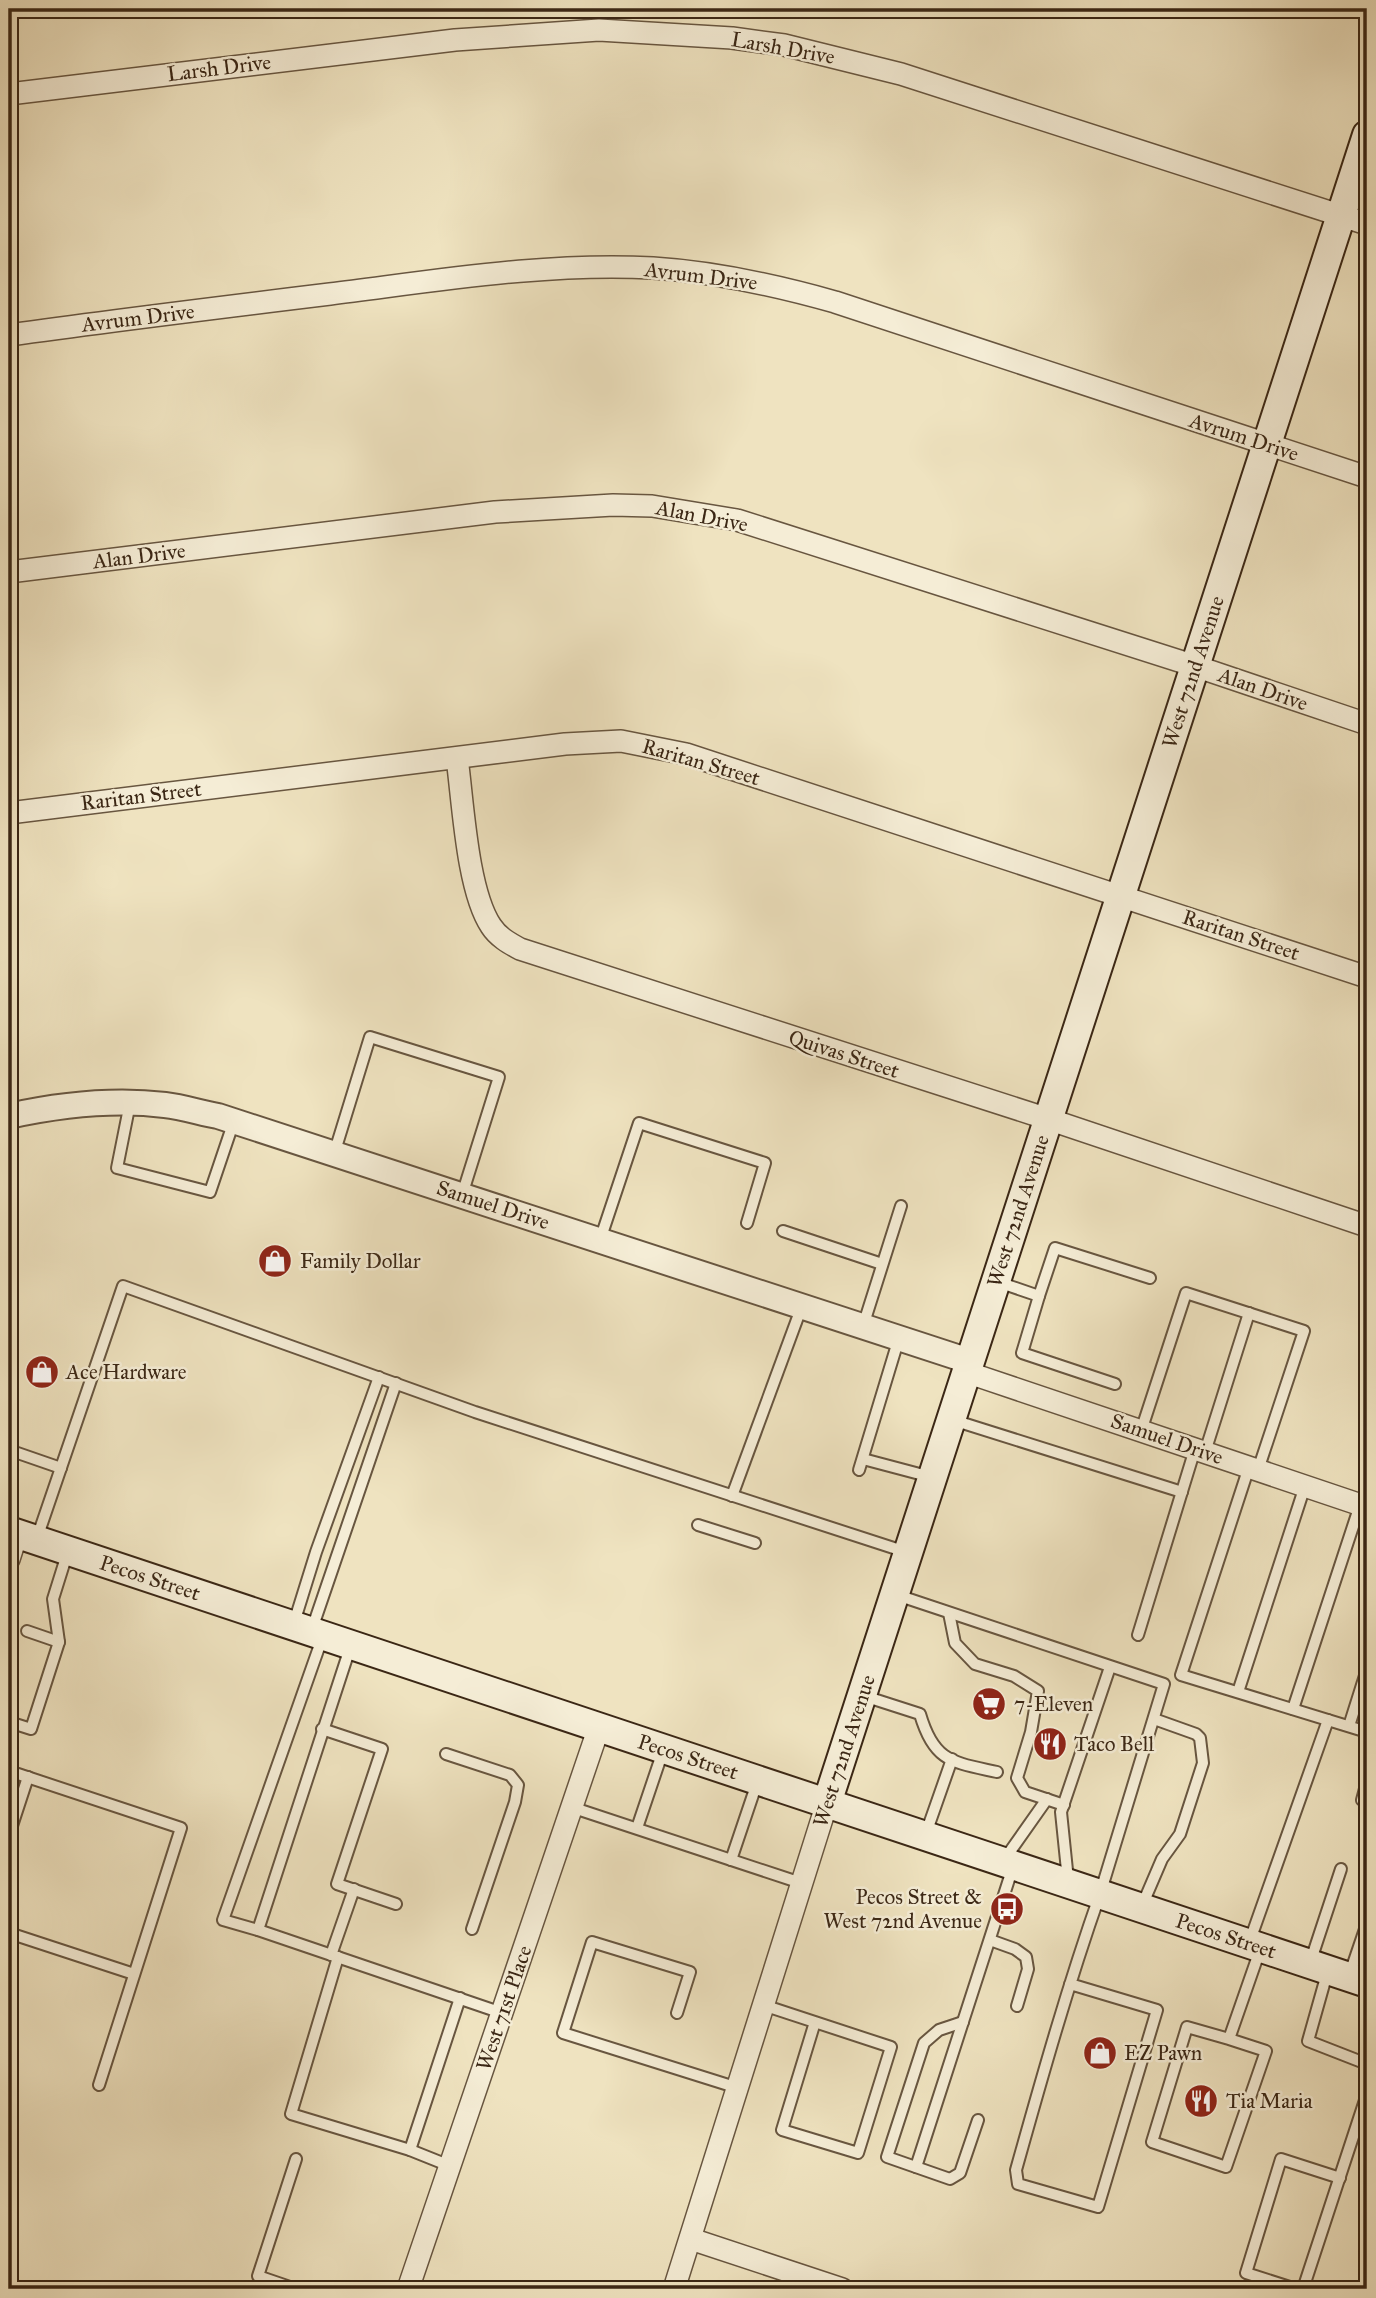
<svg xmlns="http://www.w3.org/2000/svg" width="1376" height="2298" viewBox="0 0 1376 2298" font-family="'IM FELL Great Primer',serif">
	<style>
		.lines { fill: none; stroke-linecap: round; stroke-linejoin: round }
		.service-casing { stroke: #685640; stroke-width: 14 }
		.minor-casing { stroke: #685640; stroke-width: 24 }
		.tertiary-casing { stroke: #685640; stroke-width: 28 }
		.secondary-casing { stroke: #3b2715; stroke-width: 32 }
		.service { stroke: #f5edd6; stroke-width: 10 }
		.minor { stroke: #f5edd6; stroke-width: 21 }
		.tertiary { stroke: #f5edd6; stroke-width: 24 }
		.secondary { stroke: #f5edd6; stroke-width: 28 }
		.labels { text-anchor: middle; dominant-baseline: central; stroke-width: 5; stroke-linejoin: round; paint-order: stroke }
		.street-label { font-size: 21px; fill: #3b2715; stroke: #f5edd6 }
		.poi-label { font-size: 21px; fill: #3b2715; stroke: #f5edd6; text-anchor: start }
	</style>
	<rect width="100%" height="100%" fill="#efe3c0"/>
	<filter id="stains"><feTurbulence type="fractalNoise" baseFrequency=".00286" numOctaves="4"/><feColorMatrix values="0 0 0 0 .2 0 0 0 0 .09 0 0 0 0 .02 0 0 0 .5 -.17"/></filter>
	<radialGradient id="worn" r=".72"><stop offset=".6" stop-color="#630" stop-opacity="0"/><stop offset="1" stop-color="#630" stop-opacity=".3"/></radialGradient>
	<g class="lines">
		<!-- service casing -->
		<g class="service-casing">
			<g id="service">
				<path d="M130,1103L117,1168L210,1192L234,1121"/>
				<path d="M334,1154L370,1037L499,1077L462,1195"/>
				<path d="M783,1231L882,1264"/>
				<path d="M600,1240L639,1123L765,1163L747,1223"/>
				<path d="M998,1282L1039,1296L1055,1248L1150,1278"/>
				<path d="M1039,1296L1022,1353L1115,1384"/>
				<path d="M863,1326L901,1206"/>
				<path d="M953,1420L1182,1492"/>
				<path d="M1141,1431L1186,1293L1304,1331L1258,1470"/>
				<path d="M9,1450L61,1468"/>
				<path d="M1205,1452L1249,1313"/>
				<path d="M863,1459L931,1477"/>
				<path d="M1249,1467L1181,1675L1367,1732"/>
				<path d="M859,1470L899,1338"/>
				<path d="M732,1496L802,1306"/>
				<path d="M698,1525L755,1543"/>
				<path d="M37,1538L123,1286L475,1412L906,1552"/>
				<path d="M897,1595L1164,1684L1100,1894C1068,1985 1042,2077 1016,2170L1018,2184L1098,2207L1157,2010L1070,1984"/>
				<path d="M949,1613L955,1643L975,1664L1014,1676L1038,1691L1031,1732L1017,1778L1025,1792L1064,1805"/>
				<path d="M293,1626L316,1552L379,1377"/>
				<path d="M312,1629L396,1383"/>
				<path d="M27,1631L59,1642"/>
				<path d="M1138,1635L1195,1449"/>
				<path d="M351,1645L258,1930L502,2013"/>
				<path d="M1238,1692L1305,1486"/>
				<path d="M864,1696L920,1714C934,1762 952,1762 997,1772"/>
				<path d="M1293,1709L1360,1505"/>
				<path d="M9,1722L31,1729L59,1642L53,1599L68,1551"/>
				<path d="M1349,1726L1367,1669"/>
				<path d="M322,1729L382,1749L337,1884L396,1904"/>
				<path d="M446,1754L510,1775L518,1785L515,1802L472,1929"/>
				<path d="M9,1771L181,1828L99,2085"/>
				<path d="M1367,1781L1362,1800L1367,1802"/>
				<path d="M571,1807L801,1883"/>
				<path d="M637,1828L663,1751"/>
				<path d="M9,1835L28,1777"/>
				<path d="M925,1836L952,1759"/>
				<path d="M731,1860L758,1780"/>
				<path d="M1004,1860L1047,1799"/>
				<path d="M1068,1880L1061,1812L1110,1667"/>
				<path d="M1141,1908L1162,1859L1180,1834L1203,1763L1200,1738L1196,1734L1154,1719"/>
				<path d="M258,1930L223,1920L323,1636"/>
				<path d="M9,1933L134,1974"/>
				<path d="M990,1940L1015,1949L1026,1957L1028,1969L1017,2006"/>
				<path d="M1249,1943L1328,1720"/>
				<path d="M331,1955L354,1889"/>
				<path d="M338,1957L291,2114L410,2150L450,2166"/>
				<path d="M1310,1963L1341,1869"/>
				<path d="M1328,1970L1308,2041L1367,2064"/>
				<path d="M1349,1976L1365,1929"/>
				<path d="M763,2005L891,2047L858,2153L782,2130L815,2022"/>
				<path d="M677,2013L690,1972L592,1942L563,2033L738,2088"/>
				<path d="M963,2022L939,2030L924,2043L887,2157L950,2179L960,2173L978,2120"/>
				<path d="M1229,2039L1187,2027L1152,2142L1226,2167L1266,2051L1229,2039L1260,1950"/>
				<path d="M410,2150L460,1998"/>
				<path d="M916,2167L1013,1867"/>
				<path d="M296,2289L258,2276L296,2159"/>
				<path d="M1296,2289L1246,2273L1281,2159L1340,2178"/>
				<path d="M1303,2289L1367,2094"/>
			</g>
		</g>
		<!-- minor casing -->
		<g class="minor-casing">
			<g id="minor">
				<path d="M9,94L455,40L599,30L732,38L784,45L901,74L1367,224"/>
				<path d="M9,335C116,320 223,307 330,294C435,281 547,262 653,268C715,272 775,285 835,302L1367,477"/>
				<path d="M9,572L495,512L613,505L652,506L737,520L1195,666L1367,724"/>
				<path d="M457,758C463,802 467,890 491,926C498,937 509,943 520,949L1048,1119L1367,1226"/>
				<path d="M9,813L565,744L621,741L686,754L1367,977"/>
				<path d="M966,1372L1367,1507"/>
				<path d="M9,1559L17,1534"/>
				<path d="M691,2239L842,2289"/>
				<path d="M408,2289L599,1727"/>
				<path d="M674,2289L827,1803"/>
			</g>
		</g>
		<!-- tertiary casing -->
		<g class="tertiary-casing">
			<path id="tertiary" d="M9,1116C59,1105 114,1099 165,1105C183,1107 201,1113 218,1116L969,1361"/>
		</g>
		<!-- secondary casing -->
		<g class="secondary-casing">
			<g id="secondary">
				<path d="M9,1531L1367,1983"/>
				<path d="M827,1803L1367,135"/>
			</g>
		</g>
		<!-- service -->
		<use href="#service" class="service"/>
		<!-- minor -->
		<use href="#minor" class="minor"/>
		<!-- tertiary -->
		<use href="#tertiary" class="tertiary"/>
		<!-- secondary -->
		<use href="#secondary" class="secondary"/>
	</g>
	<!-- icons -->
	<defs>
		<g id="shop-disc" transform="scale(1.75)"><circle r="9.5" fill="#8f2418" stroke="#f5edd6"/><path d="M-5-2.5h2.3a2.7 3.5 0 0 1 5.4 0H5L5.5 6h-11ZM-1.5-2.5h3a1.5 2.3 0 0 0-3 0Z" fill="#fff"/></g>
		<g id="supermarket-disc" transform="scale(1.75)"><circle r="9.5" fill="#8f2418" stroke="#f5edd6"/><path d="M-6-5.5h2.5l.6 2H6L4.5 2H-2.5L-4.4-4H-6ZM-1.5 3.2a1.3 1.3 0 1 0 .1 0ZM3 3.2a1.3 1.3 0 1 0 .1 0Z" fill="#fff"/></g>
		<g id="restaurant-disc" transform="scale(1.75)"><circle r="9.5" fill="#8f2418" stroke="#f5edd6"/><path d="M-5-6h1v4h1v-4h1v4h1v-4h1v5L-1.5 .5V6h-2V.5L-5-1ZM5-6V6H3V1.5H1.5Q1.5-4 5-6Z" fill="#fff"/></g>
		<g id="bus-disc" transform="scale(1.75)"><circle r="9.5" fill="#8f2418" stroke="#f5edd6"/><path d="M-5-6H5V4H4V6H2V4H-2V6H-4V4H-5ZM-3.5-4V0h7V-4ZM-3.5 1.2v1.5H-2V1.2ZM2 1.2v1.5H3.5V1.2Z" fill="#fff"/></g>
	</defs>
	<g fill-rule="evenodd">
		<use href="#shop-disc" x="275" y="1261"/>
		<use href="#shop-disc" x="42" y="1372"/>
		<use href="#supermarket-disc" x="989" y="1704"/>
		<use href="#restaurant-disc" x="1050" y="1744"/>
		<use href="#bus-disc" x="1007" y="1909"/>
		<use href="#shop-disc" x="1100" y="2053"/>
		<use href="#restaurant-disc" x="1201" y="2101"/>
	</g>
	<g class="labels">
		<!-- street labels -->
		<g class="street-label">
			<text transform="translate(783 48) rotate(10)">Larsh Drive</text>
			<text transform="translate(219 68) rotate(-7)">Larsh Drive</text>
			<text transform="translate(701 276) rotate(7)">Avrum Drive</text>
			<text transform="translate(138 318) rotate(-7)">Avrum Drive</text>
			<text transform="translate(1244 437) rotate(18)">Avrum Drive</text>
			<text transform="translate(702 516) rotate(11)">Alan Drive</text>
			<text transform="translate(139 556) rotate(-7)">Alan Drive</text>
			<text transform="translate(1193 672) rotate(-72)">West 72nd Avenue</text>
			<text transform="translate(1263 689) rotate(19)">Alan Drive</text>
			<text transform="translate(701 762) rotate(16)">Raritan Street</text>
			<text transform="translate(141 796) rotate(-7)">Raritan Street</text>
			<text transform="translate(1241 935) rotate(18)">Raritan Street</text>
			<text transform="translate(844 1054) rotate(18)">Quivas Street</text>
			<text transform="translate(493 1205) rotate(18)">Samuel Drive</text>
			<text transform="translate(1018 1211) rotate(-72)">West 72nd Avenue</text>
			<text transform="translate(1167 1439) rotate(19)">Samuel Drive</text>
			<text transform="translate(150 1578) rotate(18)">Pecos Street</text>
			<text transform="translate(844 1751) rotate(-72)">West 72nd Avenue</text>
			<text transform="translate(688 1757) rotate(18)">Pecos Street</text>
			<text transform="translate(1226 1936) rotate(18)">Pecos Street</text>
			<text transform="translate(504 2008) rotate(-71)">West 71st Place</text>
		</g>
		<!-- poi labels -->
		<g class="poi-label">
			<text x="300" y="1261">Family Dollar</text>
			<text x="66" y="1372">Ace Hardware</text>
			<text x="1014" y="1704">7-Eleven</text>
			<text x="1074" y="1744">Taco Bell</text>
			<text x="982" y="1897" text-anchor="end">Pecos Street &amp;<tspan x="982" dy="24">West 72nd Avenue</tspan></text>
			<text x="1124" y="2053">EZ Pawn</text>
			<text x="1226" y="2101">Tia Maria</text>
		</g>
	</g>
	<!-- margin -->
	<rect width="1376" height="2298" fill="none" stroke="#efe3c0" stroke-width="35"/>
	<rect x="10" y="10" width="1355" height="2277" fill="none" stroke="#3b2715" stroke-width="3.5"/>
	<rect x="18" y="18" width="1341" height="2263" fill="none" stroke="#3b2715" stroke-width="2"/>
	<rect width="100%" height="100%" filter="url(#stains)"/>
	<rect width="100%" height="100%" fill="url(#worn)"/>
</svg>
